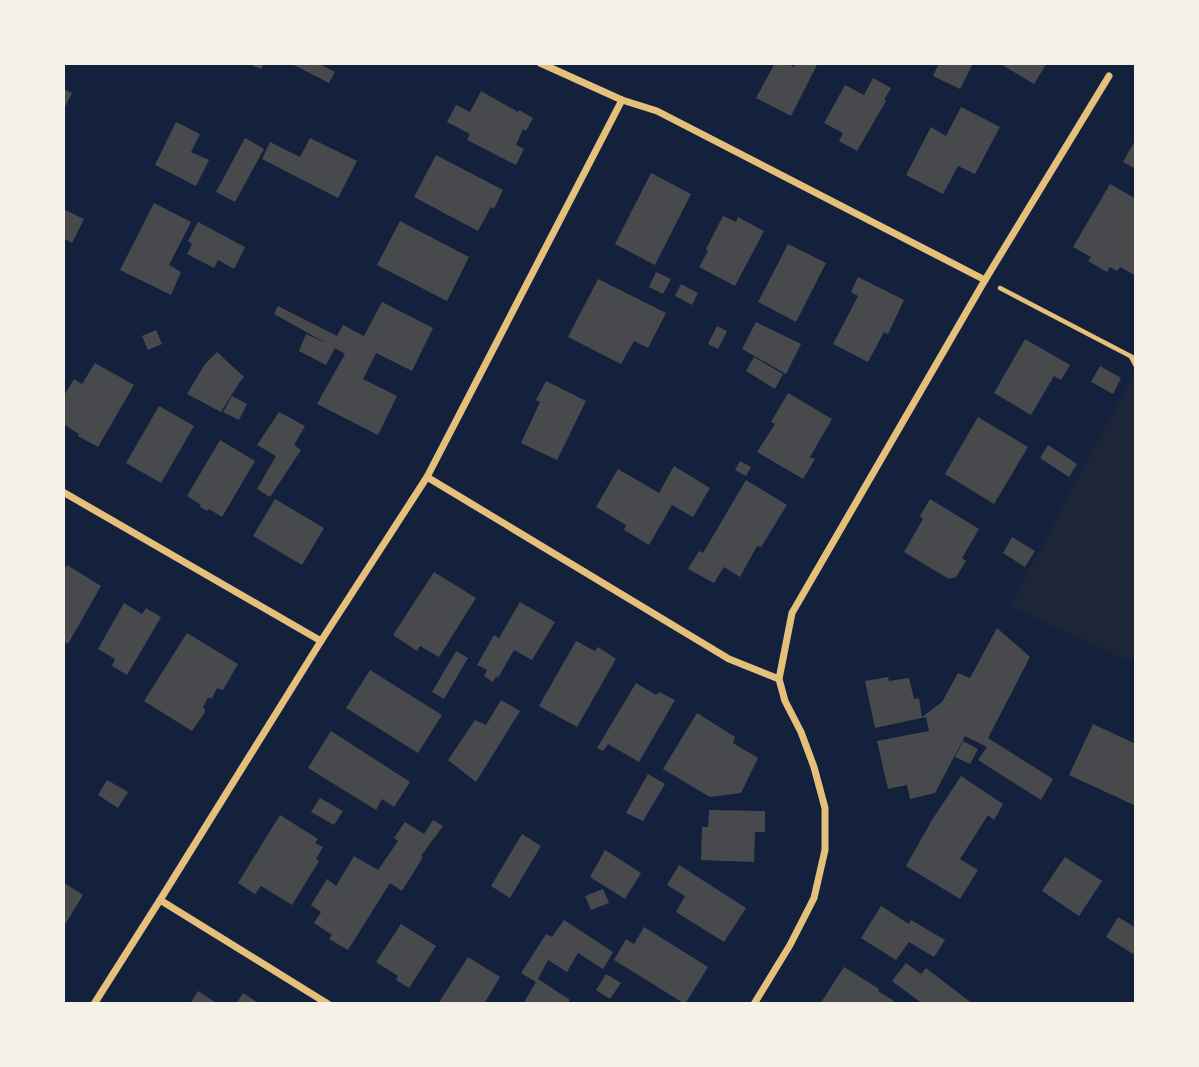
<svg xmlns="http://www.w3.org/2000/svg" width="1199" height="1067" viewBox="0 0 1199 1067" font-family="Arial,sans-serif">
	<style>
		.green { fill: #1d2539 }
		.building { fill: #48494c }
		.lines { fill: none; stroke-linecap: round; stroke-linejoin: round }
		.path { stroke: #e5c07b; stroke-width: 4.5 }
		.minor { stroke: #e5c07b; stroke-width: 7 }
	</style>
	<rect width="100%" height="100%" fill="#14213d"/>
	<!-- green -->
	<path class="green" d="M1136,369V650L1130,662L1010,606Z"/>
	<!-- building -->
	<g class="building">
		<path d="M247,63H264L261,69Z"/>
		<path d="M295,63H317L335,72L329,83L294,65Z"/>
		<path d="M775,63H787L794,67L796,63H818L791,116L756,98Z"/>
		<path d="M939,63H973L960,89L933,76Z"/>
		<path d="M999,63H1047L1034,84Z"/>
		<path d="M873,78L891,88L884,100L886,101L857,151L839,141L843,133L824,123L845,85L864,95Z"/>
		<path d="M63,89L72,93L63,111Z"/>
		<path d="M481,91L518,112L519,110L533,118L526,131L523,129L516,145L524,149L516,165L467,140L470,134L447,122L456,105L470,112Z"/>
		<path d="M961,107L1000,127L975,174L958,166L943,194L906,175L931,127L946,136Z"/>
		<path d="M176,122L200,134L191,152L209,160L196,186L155,165Z"/>
		<path d="M245,138L264,149L235,202L216,192Z"/>
		<path d="M310,138L357,161L338,198L262,159L270,142L300,157Z"/>
		<path d="M1136,139V169L1123,162Z"/>
		<path d="M436,155L503,190L494,209L491,207L478,231L414,197Z"/>
		<path d="M651,173L691,194L655,265L615,244Z"/>
		<path d="M1110,184L1136,199V276L1120,267L1117,271L1110,267L1107,272L1088,261L1091,257L1073,247Z"/>
		<path d="M154,203L191,222L169,265L181,272L171,295L120,270Z"/>
		<path d="M63,209L84,219L72,243L63,238Z"/>
		<path d="M723,216L736,222L738,217L764,231L735,286L699,267L708,251L706,249Z"/>
		<path d="M400,221L469,257L447,301L377,265Z"/>
		<path d="M198,222L245,247L234,269L218,260L214,268L187,254L192,244L188,241Z"/>
		<path d="M788,244L826,263L796,322L758,302Z"/>
		<path d="M656,272L671,279L663,294L649,287Z"/>
		<path d="M858,277L904,300L888,334L884,332L868,362L833,344L858,296L851,292Z"/>
		<path d="M598,279L666,313L648,348L634,341L621,364L568,337Z"/>
		<path d="M681,284L698,293L692,305L675,296Z"/>
		<path d="M382,302L433,328L412,371L376,353L363,379L397,396L378,435L317,404L345,354L335,348L326,365L299,351L306,334L326,343L274,314L278,306L337,336L343,325L364,336Z"/>
		<path d="M756,322L801,344L786,374L742,349Z"/>
		<path d="M717,326L727,331L718,349L708,344Z"/>
		<path d="M156,330L162,344L148,350L142,336Z"/>
		<path d="M1025,339L1070,365L1061,380L1054,376L1031,415L994,393Z"/>
		<path d="M217,352L244,377L239,383L221,412L187,394L205,364Z"/>
		<path d="M754,357L783,374L775,389L746,371Z"/>
		<path d="M95,363L134,385L98,447L78,436L79,434L63,424V397L74,379L82,384Z"/>
		<path d="M1100,366L1121,378L1113,394L1091,382Z"/>
		<path d="M546,381L586,401L557,460L521,443L540,402L536,400Z"/>
		<path d="M788,393L832,419L810,457L815,459L803,479L757,452L775,424L771,422Z"/>
		<path d="M232,396L247,404L239,420L223,412Z"/>
		<path d="M159,406L194,426L161,483L126,463Z"/>
		<path d="M279,412L305,426L294,445L301,450L270,497L257,489L276,456L257,445Z"/>
		<path d="M978,417L1028,447L994,504L945,474Z"/>
		<path d="M220,440L255,461L222,517L209,509L207,511L199,506L201,505L187,496Z"/>
		<path d="M1048,445L1077,464L1069,477L1040,458Z"/>
		<path d="M740,461L751,467L746,476L735,470Z"/>
		<path d="M674,466L710,488L693,517L672,505L649,545L624,530L626,525L596,507L618,469L659,493Z"/>
		<path d="M746,480L787,505L761,547L757,546L740,577L724,567L714,583L688,569L699,551L703,553Z"/>
		<path d="M275,499L324,528L302,565L253,536Z"/>
		<path d="M930,499L979,529L962,558L966,561L956,577L949,579L904,552L923,519L920,516Z"/>
		<path d="M1012,537L1035,551L1025,567L1003,553Z"/>
		<path d="M67,565L101,586L68,644L63,641V572Z"/>
		<path d="M434,572L476,598L439,657L420,646L417,651L393,635Z"/>
		<path d="M520,602L555,622L532,660L514,650L498,678L496,676L493,682L484,676L487,670L477,665L494,635L499,638Z"/>
		<path d="M124,603L142,614L146,608L161,617L127,675L112,666L115,659L98,649Z"/>
		<path d="M997,628L1030,657L988,738L1053,779L1041,800L978,760L987,747L965,736L935,793L910,799L907,785L888,789L877,741L929,731L926,717L875,728L865,681L888,677L889,681L909,678L914,699L919,698L922,717L942,702L958,673L970,678Z"/>
		<path d="M187,633L238,664L223,690L217,688L212,698H208L203,707L205,709V712L192,731L144,701Z"/>
		<path d="M576,641L595,651L598,647L616,659L577,727L539,706Z"/>
		<path d="M456,651L468,658L444,699L432,692Z"/>
		<path d="M370,670L442,715L418,753L346,708Z"/>
		<path d="M636,683L656,695L659,692L675,700L639,762L608,744L603,751L597,748Z"/>
		<path d="M501,700L520,711L476,782L448,760L475,720L486,725Z"/>
		<path d="M697,713L735,737L733,743L758,758L741,793L710,797L663,769Z"/>
		<path d="M1093,724L1136,744V806L1069,775Z"/>
		<path d="M331,731L410,782L394,807L382,799L376,810L308,768Z"/>
		<path d="M963,741L978,749L970,764L955,757Z"/>
		<path d="M648,774L665,784L643,821L626,813Z"/>
		<path d="M961,776L1003,804L994,820L988,815L960,859L978,870L960,899L906,866L932,820Z"/>
		<path d="M107,780L128,792L118,808L98,795Z"/>
		<path d="M320,798L343,811L334,825L311,812Z"/>
		<path d="M709,810L765,811V832H755L754,862L701,860L702,827H708Z"/>
		<path d="M280,815L318,839L315,843L323,847L316,859L319,861L292,905L261,886L255,894L238,883Z"/>
		<path d="M433,820L443,826L421,856L423,857L402,891L390,883L348,950L329,939L332,935L314,923L321,912L311,905L327,879L336,886L354,856L378,870L398,841L394,838L405,822L424,834Z"/>
		<path d="M522,834L541,846L510,898L491,886Z"/>
		<path d="M605,850L641,873L625,899L590,877Z"/>
		<path d="M1065,857L1102,881L1079,916L1042,891Z"/>
		<path d="M679,865L746,908L724,942L676,912L685,896L667,885Z"/>
		<path d="M63,882L83,895L63,928Z"/>
		<path d="M603,889L609,903L591,910L585,896Z"/>
		<path d="M881,906L909,924L911,920L945,940L934,957L909,942L896,960L861,938Z"/>
		<path d="M1118,917L1136,928V950L1133,954L1106,937Z"/>
		<path d="M564,920L613,952L603,969L578,953L567,972L548,960L538,979L570,1000L567,1004H523L536,982L521,973L546,934L552,937Z"/>
		<path d="M401,924L436,946L409,988L396,980L398,976L376,962Z"/>
		<path d="M644,927L708,967L685,1004L614,960L626,939L634,944Z"/>
		<path d="M468,957L500,977L484,1004H438Z"/>
		<path d="M906,963L921,974L926,968L973,1004H923L892,981Z"/>
		<path d="M844,967L879,989L878,991L894,1001L893,1004H820Z"/>
		<path d="M606,974L621,983L610,999L596,990Z"/>
		<path d="M198,991L218,1004H190Z"/>
		<path d="M243,993L260,1004H236Z"/>
	</g>
	<g class="lines">
		<!-- path -->
		<g class="path">
			<path d="M1000,288L1136,359"/>
			<path d="M1131,357L1136,366"/>
		</g>
		<!-- minor -->
		<g class="minor">
			<path d="M540,63L622,100L657,111L985,280"/>
			<path d="M427,477L729,659L779,679"/>
			<path d="M63,492L321,641"/>
			<path d="M160,900L328,1004"/>
			<path d="M94,1004L160,900L321,641L427,477L622,100"/>
			<path d="M754,1004L790,945L814,898L825,850V808L814,767L801,732L785,701L779,679L792,613L985,280L1109,76"/>
		</g>
	</g>
	<!-- border -->
	<rect width="1199" height="1067" fill="none" stroke="#f6f1e7" stroke-width="130"/>
</svg>
